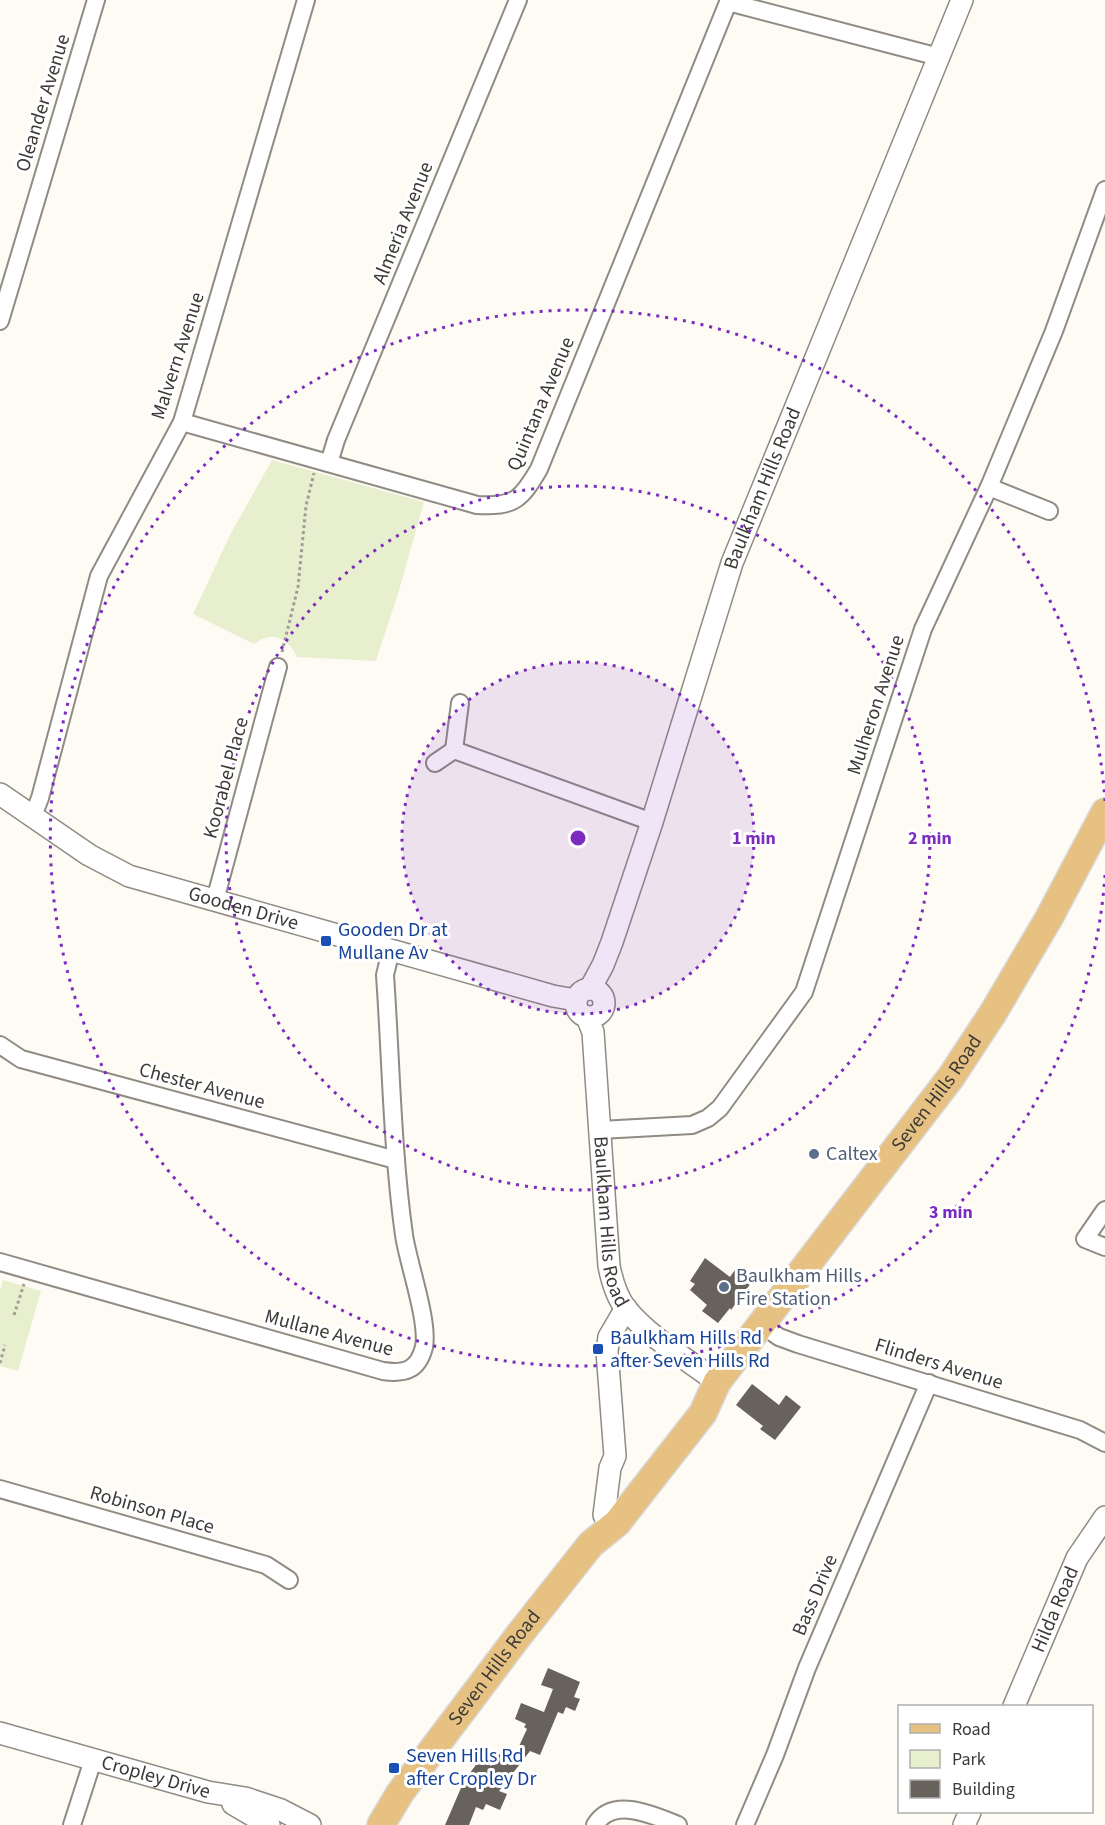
<svg xmlns="http://www.w3.org/2000/svg" width="1105" height="1825" viewBox="0 0 1105 1825" font-family="'Source Sans 3',sans-serif">
	<style>
		.green { fill: #e7efcf }
		.building { fill: #67625b }
		.lines { fill: none; stroke-linecap: round; stroke-linejoin: round }
		.minor-casing { stroke: #908b83; stroke-width: 20 }
		.tertiary-casing { stroke: #908b83; stroke-width: 24 }
		.primary-casing { stroke: #d8d8d7; stroke-width: 30 }
		.path { stroke: #a09d98; stroke-width: 3; stroke-dasharray: 3 3; stroke-linecap: butt }
		.minor { stroke: #fff; stroke-width: 16 }
		.tertiary { stroke: #fff; stroke-width: 21 }
		.primary { stroke: #e7c182; stroke-width: 27 }
		.ring { fill: none; stroke: #7b2cbf; stroke-width: 3; stroke-dasharray: 3 6 }
		.transit-dot { fill: #1a4fb4; stroke: #fff; stroke-width: 2 }
		.service-dot { fill: #5c6f8a; stroke: #fff; stroke-width: 2 }
		.labels { text-anchor: middle; dominant-baseline: central; stroke-width: 6; stroke-linejoin: round; paint-order: stroke }
		.street-label { font-size: 20px; fill: #3c3a36; stroke: #fff }
		.transit-label { font-size: 20px; fill: #164399; stroke: #fff; text-anchor: start }
		.service-label { font-size: 20px; fill: #4e5e75; stroke: #fff; text-anchor: start }
		.centre { fill: #7b2cbf; stroke: #fff; stroke-width: 3 }
		.ring-label { font-size: 18px; text-anchor: middle; font-weight: bold; fill: #7b2cbf; stroke: #fff; stroke-width: 6; stroke-linejoin: round; paint-order: stroke }
	</style>
	<rect width="100%" height="100%" fill="#fefbf5"/>
	<!-- green -->
	<g class="green">
		<path d="M272,460L424,502L400,587L376,661L297,657C289,638 272,630 254,644L193,614L229,537Z"/>
		<path d="M3,1280L41,1291L18,1371L0,1366V1290Z"/>
	</g>
	<!-- building -->
	<g class="building">
		<path d="M705,1258L730,1277L737,1267L754,1279L731,1310L730,1308L718,1323L702,1311L707,1305L690,1290L695,1284L690,1281Z"/>
		<path d="M752,1384L779,1405L786,1395L801,1407L775,1440L760,1429L763,1426L736,1405Z"/>
		<path d="M548,1668L580,1682L574,1697L580,1699L575,1711L566,1707L563,1714L558,1712L540,1755L530,1751L499,1791L507,1794L500,1810L486,1804L483,1810L476,1807L469,1825H445L464,1781L481,1758L491,1766L503,1749L514,1757L527,1729L524,1727L526,1724L515,1719L521,1703L544,1712L553,1689L541,1685Z"/>
	</g>
	<g class="lines">
		<!-- minor casing -->
		<g class="minor-casing">
			<g id="minor">
				<path d="M728,2L939,57"/>
				<path d="M0,321L96,0"/>
				<path d="M182,422L477,505C514,507 521,500 539,469L729,0"/>
				<path d="M329,463L336,440L518,0"/>
				<path d="M989,487L1049,511"/>
				<path d="M454,750L460,703"/>
				<path d="M435,763L454,750L652,822"/>
				<path d="M33,816L40,798L99,576L182,422L306,0"/>
				<path d="M215,900L278,667"/>
				<path d="M0,1045L21,1059L396,1160"/>
				<path d="M600,1130L692,1125L708,1118L720,1108L804,992L923,629L989,487L1054,331L1105,190"/>
				<path d="M1105,1210L1085,1239L1105,1247"/>
				<path d="M0,1262L383,1371C404,1374 418,1371 424,1347C429,1321 408,1263 404,1235C392,1149 391,1061 385,975L391,950"/>
				<path d="M762,1325L779,1337L798,1344L1080,1430L1105,1443"/>
				<path d="M0,1489L266,1565L289,1580"/>
				<path d="M72,1825L93,1760"/>
				<path d="M595,1825C613,1796 653,1815 678,1825"/>
				<path d="M745,1825L775,1755L807,1668L929,1383"/>
			</g>
		</g>
		<!-- tertiary casing -->
		<g class="tertiary-casing">
			<g id="tertiary">
				<path id="s1" d="M0,794L89,855L129,876L553,996L576,1000"/>
				<circle cx="590" cy="1003" r="14"/>
				<path id="s2" d="M590,989L603,965L612,942L652,822L732,563L962,0"/>
				<path id="s3" d="M587,1017L593,1032L609,1266C612,1281 616,1296 626,1309C650,1338 687,1359 717,1382"/>
				<path d="M604,1515L610,1468L615,1456L607,1351L609,1337L626,1308"/>
				<path id="s4" d="M1014,1706L1077,1558L1105,1517"/>
				<path id="s5" d="M0,1733L208,1792L245,1798L281,1810L310,1825"/>
				<path d="M233,1804L269,1825"/>
				<path d="M964,1825L970,1812"/>
			</g>
		</g>
		<!-- primary casing -->
		<g class="primary-casing">
			<g id="primary">
				<path id="s6" d="M381,1825L400,1793L519,1635L591,1544L617,1523L703,1413L717,1382L951,1077L993,1013L1049,918L1105,812"/>
			</g>
		</g>
		<!-- path -->
		<g class="path">
			<path d="M282,652L298,587L306,506L314,473"/>
			<path d="M14,1315L24,1284"/>
			<path d="M0,1363L5,1345"/>
		</g>
		<!-- minor -->
		<use href="#minor" class="minor"/>
		<!-- tertiary -->
		<use href="#tertiary" class="tertiary"/>
		<!-- primary -->
		<use href="#primary" class="primary"/>
	</g>
	<!-- distance rings -->
	<circle cx="578" cy="838" r="176" fill="#7b2cbf" fill-opacity=".12"/>
	<g class="ring">
		<circle cx="578" cy="838" r="176"/>
		<circle cx="578" cy="838" r="352"/>
		<path d="M1105 875A528 528 0 1 1 1105 801"/>
	</g>
	<!-- markers -->
	<g class="transit-dot">
		<rect x="320" y="935" width="12" height="12" rx="3"/>
		<rect x="592" y="1343" width="12" height="12" rx="3"/>
		<rect x="388" y="1762" width="12" height="12" rx="3"/>
	</g>
	<g class="service-dot">
		<circle cx="814" cy="1154" r="6"/>
		<circle cx="724" cy="1287" r="6"/>
	</g>
	<g class="labels">
		<!-- street labels -->
		<g class="street-label">
			<text transform="translate(43 103) rotate(-73)">Oleander Avenue</text>
			<text transform="translate(403 223) rotate(-68)">Almeria Avenue</text>
			<text transform="translate(178 356) rotate(-72)">Malvern Avenue</text>
			<text transform="translate(541 404) rotate(-67)">Quintana Avenue</text>
			<text stroke="none"><textPath href="#s2" startOffset="530">Baulkham Hills Road</textPath></text>
			<text transform="translate(876 705) rotate(-72)">Mulheron Avenue</text>
			<text transform="translate(226 778) rotate(-75)">Koorabel Place</text>
			<text stroke="none"><textPath href="#s1" startOffset="272">Gooden Drive</textPath></text>
			<text transform="translate(202 1086) rotate(15)">Chester Avenue</text>
			<text stroke="none"><textPath href="#s6" startOffset="921">Seven Hills Road</textPath></text>
			<text stroke="none"><textPath href="#s3" startOffset="207">Baulkham Hills Road</textPath></text>
			<text transform="translate(329 1333) rotate(15)">Mullane Avenue</text>
			<text transform="translate(939 1364) rotate(17)">Flinders Avenue</text>
			<text transform="translate(152 1510) rotate(16)">Robinson Place</text>
			<text transform="translate(815 1595) rotate(-67)">Bass Drive</text>
			<text stroke="none"><textPath href="#s4" startOffset="105">Hilda Road</textPath></text>
			<text stroke="none"><textPath href="#s6" startOffset="194">Seven Hills Road</textPath></text>
			<text stroke="none"><textPath href="#s5" startOffset="162">Cropley Drive</textPath></text>
		</g>
		<!-- transit labels -->
		<g class="transit-label">
			<text x="338" y="930">Gooden Dr at<tspan x="338" dy="23">Mullane Av</tspan></text>
			<text x="610" y="1338">Baulkham Hills Rd<tspan x="610" dy="23">after Seven Hills Rd</tspan></text>
			<text x="406" y="1756">Seven Hills Rd<tspan x="406" dy="23">after Cropley Dr</tspan></text>
		</g>
		<!-- service labels -->
		<g class="service-label">
			<text x="826" y="1154">Caltex</text>
			<text x="736" y="1276">Baulkham Hills<tspan x="736" dy="23">Fire Station</tspan></text>
		</g>
	</g>
	<circle cx="578" cy="838" r="9" class="centre"/>
	<g class="ring-label">
		<text x="754" y="844">1 min</text>
		<text x="930" y="844">2 min</text>
		<text x="951" y="1218">3 min</text>
	</g>
	<!-- legend -->
	<rect x="898" y="1705" width="195" height="108" fill="#ffffff" stroke="#b1b0af" stroke-width="1.5"/>
	<rect x="910" y="1724" width="30" height="9" fill="#e7c182" stroke="#b1b0af" stroke-width="1.5"/>
	<text x="952" y="1735" font-size="18" fill="#3c3a36">Road</text>
	<rect x="910" y="1750" width="30" height="18" fill="#e7efcf" stroke="#b1b0af" stroke-width="1.5"/>
	<text x="952" y="1765" font-size="18" fill="#3c3a36">Park</text>
	<rect x="910" y="1780" width="30" height="18" fill="#67625b" stroke="#b1b0af" stroke-width="1.5"/>
	<text x="952" y="1795" font-size="18" fill="#3c3a36">Building</text>
</svg>
